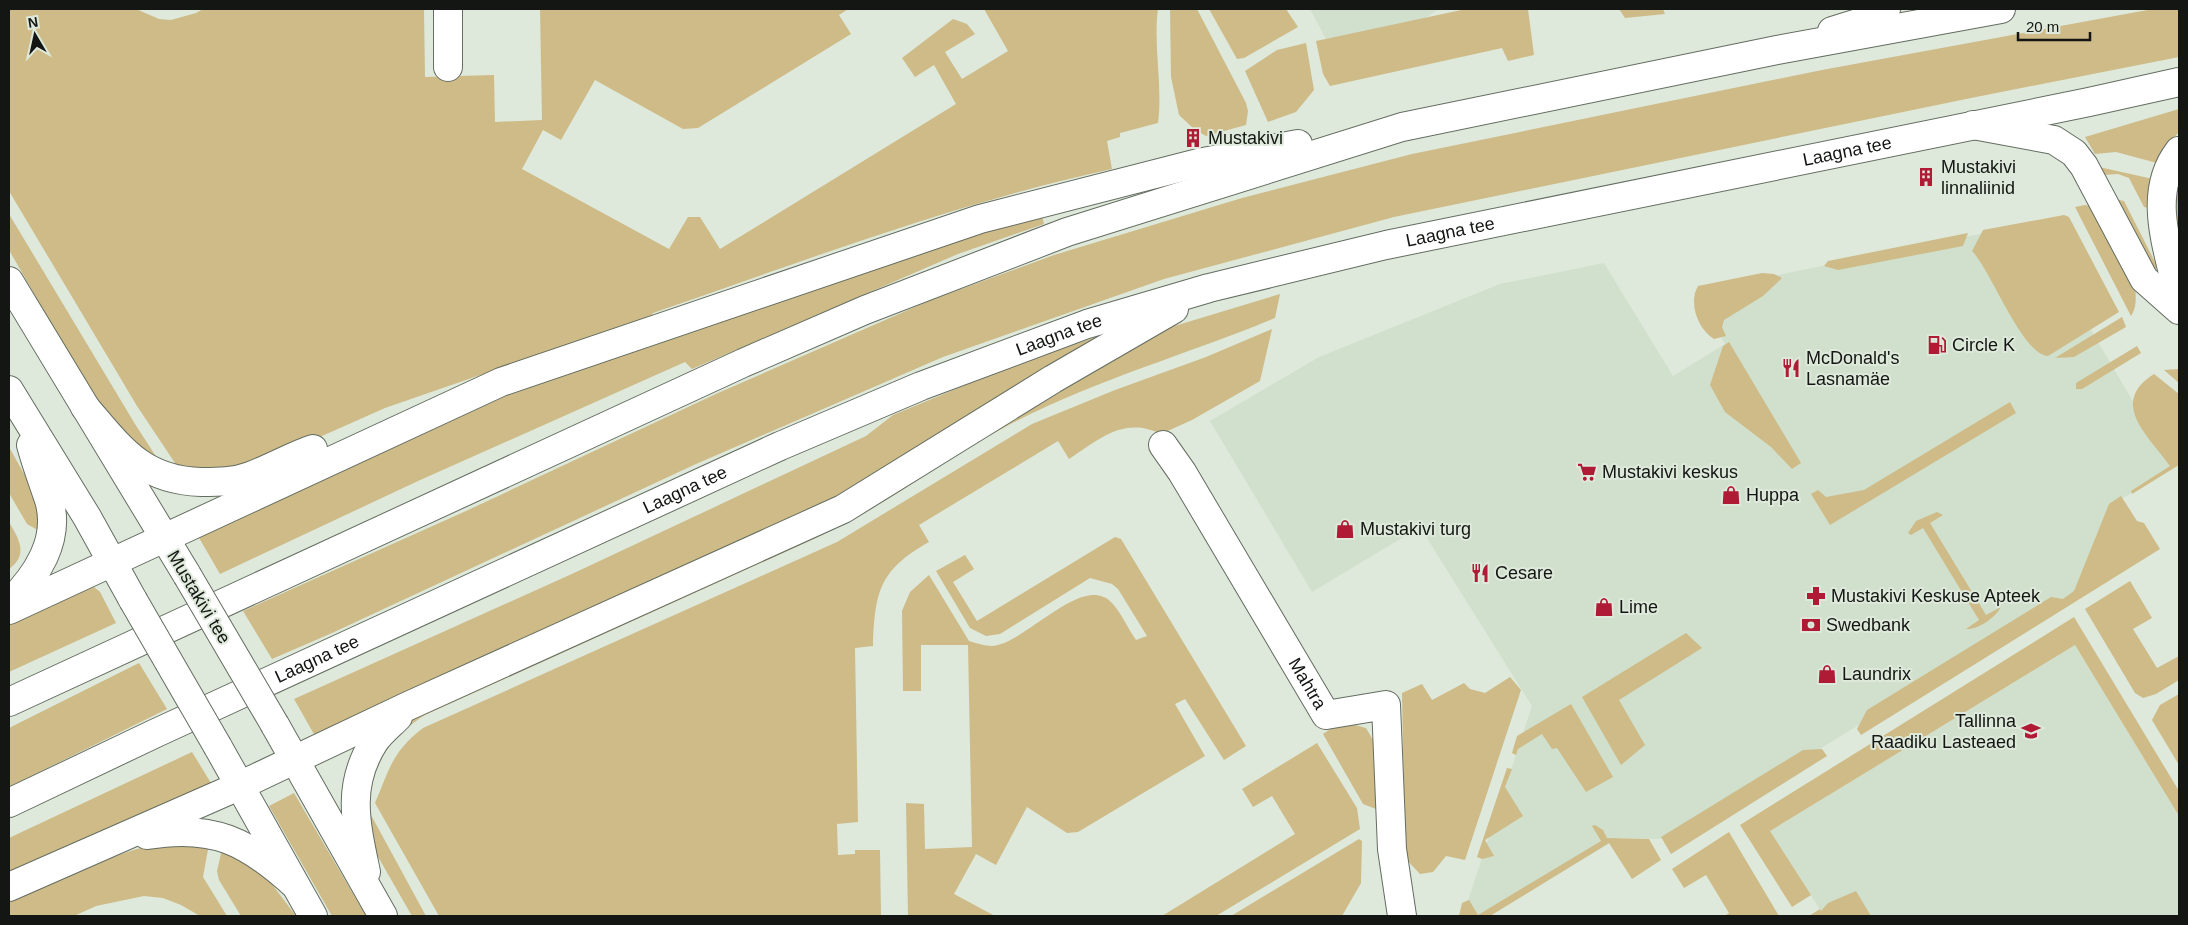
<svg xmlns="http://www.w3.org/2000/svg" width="2188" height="925" viewBox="0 0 2188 925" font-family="Helvetica,sans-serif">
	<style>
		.built { fill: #d0e0cc }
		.green { fill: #cebb87 }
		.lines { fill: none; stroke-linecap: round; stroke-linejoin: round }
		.minor-casing { stroke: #646d61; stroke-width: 30 }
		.major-casing { stroke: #646d61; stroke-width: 30 }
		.minor { stroke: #fff; stroke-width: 28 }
		.major { stroke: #fff; stroke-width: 28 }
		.major-bridge-casing { stroke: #646d61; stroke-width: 30; stroke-linecap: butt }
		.major-bridge { stroke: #fff; stroke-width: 28 }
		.labels { text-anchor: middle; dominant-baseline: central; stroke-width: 4; stroke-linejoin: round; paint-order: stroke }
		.poi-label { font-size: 18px; fill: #131612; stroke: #dee9db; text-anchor: start }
		.street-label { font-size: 18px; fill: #131612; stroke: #dee9db }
	</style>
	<rect width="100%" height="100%" fill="#dee9db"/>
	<!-- built -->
	<g class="built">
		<path d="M1310,9H1439L1425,18L1326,39Z"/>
		<path d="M2029,224L2172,468L2110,506L2073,594L1679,835L1659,839L1619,838L1488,916H1463L1532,706L1420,527L1312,592L1210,421L1319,357L1500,284L1604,263L1673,376L1725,344L1694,292Z"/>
		<path d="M2075,645L2179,816V916H1824L1770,831Z"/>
	</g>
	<!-- green -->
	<g class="green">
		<path d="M9,9H136L159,19L171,20L196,13L203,9H424L425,77L494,75L495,122L542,120L540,9H848L839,15L851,34L698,128L683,129L595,80L561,140L543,130L522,169L669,249L688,217H700L720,249L956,104L934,65L915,77L902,58L953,19L967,24L975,34L945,52L962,79L1008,51L984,9H1158C1153,47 1163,85 1158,123L1120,133V137L1107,141L1112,169C955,203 804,261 653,313L651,316L385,408L248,469L181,472L137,406L9,191Z"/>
		<path d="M1170,9H1197L1246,103L1248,111L1246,125L1206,136L1194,129L1179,115L1171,77Z"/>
		<path d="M1209,9H1286L1298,27L1244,58L1237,59Z"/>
		<path d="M1466,9H1528L1534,55L1508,61L1502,48L1330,86L1323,74L1316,41Z"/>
		<path d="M1619,9H1663L1665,14L1625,18Z"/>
		<path d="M2153,9H2179V57L1971,98L1394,217L1164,279L943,357L696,464L332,633L272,659L243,611L466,511L718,393L931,300L1054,255L1242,198L1412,154L1822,70Z"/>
		<path d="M1306,43L1314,90L1296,112L1268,122L1245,71L1277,50Z"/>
		<path d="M2179,109V132L2169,143L2157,163L2116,152L2095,154L2085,137Z"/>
		<path d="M2099,167L2153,179L2149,208L2144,207L2129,178L2118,174L2104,175Z"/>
		<path d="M2176,184H2179V241L2172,220Z"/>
		<path d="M2119,200L2124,201L2157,266L2155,270L2117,201Z"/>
		<path d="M2085,205L2092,206L2135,285C2136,297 2137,307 2131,316L2075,207Z"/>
		<path d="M9,214L135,424L157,458L142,451L109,415L82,377L9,250Z"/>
		<path d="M2064,215L2069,217L2119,312L2048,356C2022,355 1991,270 1972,251L1983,230Z"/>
		<path d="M1042,216L1044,224L958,254L692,369L685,362L418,481L220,574L198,536L506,396L907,256Z"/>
		<path d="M1968,233L1963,246L1838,270L1824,266L1828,261Z"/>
		<path d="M1762,273L1774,274L1782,278L1763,296L1724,320L1722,327L1726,336L1714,339C1698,329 1688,303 1698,286Z"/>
		<path d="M1280,294L1275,318C1186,355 1091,381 1005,427C960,451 917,482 873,508C855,519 835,528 816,538L425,715C392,736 381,753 370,790L367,775L395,728L461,692L1158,331Z"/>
		<path d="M2122,317L2126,327L2074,357L2055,358Z"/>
		<path d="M1272,329L1260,381L1192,420L1161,434C1123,416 1100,439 1069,459L1058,441L919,525L929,542C879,570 875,592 873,646L855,648L858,822L837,824L838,855L855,854V850H880L881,916H439L375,803C390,768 392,752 423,728L837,542L1032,424L1115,390L1206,357Z"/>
		<path d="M1096,337L1098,340L869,483L315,736L294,699L574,573L866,436L893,415L1004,369Z"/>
		<path d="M1729,342L1801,463L1792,469L1771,447L1725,412L1710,385L1723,346Z"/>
		<path d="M2137,346L2141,353L2082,389H2076V383Z"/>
		<path d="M2179,369V383L2164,370Z"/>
		<path d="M2154,374L2179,394V465L2132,494L2131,491L2170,466C2149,436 2108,403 2154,374Z"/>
		<path d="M2010,402L2016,413L1830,525L1811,494L1818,490L1826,497L1864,490Z"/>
		<path d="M9,447L37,497L41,532L27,524L9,493Z"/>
		<path d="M2121,496L2137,521L2144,523L2160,549L1861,735L1857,729L1867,710L2051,597L2063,599L2074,591L2109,504Z"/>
		<path d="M1937,512L1943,515L1930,523L1986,615L2001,607C1995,618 1978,630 1966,629L1979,620L1923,528L1911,535L1908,533L1916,521Z"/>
		<path d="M9,522C19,539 29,555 9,569Z"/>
		<path d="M1115,537L1121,539L1246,746L1224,760L1185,699L1175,704L1205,756L1078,832L1067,833L1027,807L996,865L976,854L954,894L995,916H908L906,803L924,804L925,849L972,847L968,645H921V691H903L902,611L910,592L929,575L969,641C976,643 985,646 992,646C1025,644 1082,573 1111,602C1121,612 1128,629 1136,640L1147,636L1118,589L1112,584L1090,578L1000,634L986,636L970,628L936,571L965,555L974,569L953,582L977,621Z"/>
		<path d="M2130,581L2152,618L2133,629L2157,668L2179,656V680L2156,694L2143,698L2135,693L2085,609Z"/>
		<path d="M94,587L100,592L116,623L9,672V624Z"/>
		<path d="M2074,617L2179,791V816L2075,645L1770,831L1811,895L1792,907L1740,825Z"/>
		<path d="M1686,633L1702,648L1619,700L1645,745L1621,765L1582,697Z"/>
		<path d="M139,663L167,709L9,787V728Z"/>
		<path d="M1510,677L1521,690L1465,860L1446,856L1433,872L1420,874L1405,858L1402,693L1422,684L1432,700L1464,683L1470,689L1485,693Z"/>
		<path d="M2179,694V765L2152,720L2160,705Z"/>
		<path d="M1571,704L1613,777L1586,792L1557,748L1552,749L1542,734L1518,749L1516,755L1512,753L1517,736Z"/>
		<path d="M1351,724L1366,728L1373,740L1376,809L1363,804L1323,734L1335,726Z"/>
		<path d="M1317,743L1357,808L1360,829L1216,916H1162L1295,834L1272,796L1253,807L1242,789Z"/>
		<path d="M1822,749L1827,756L1671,854L1661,837L1803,750Z"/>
		<path d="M192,752L211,783L9,872V838Z"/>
		<path d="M1507,768L1512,769L1505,787L1523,816L1485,840L1494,856L1482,859L1477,857Z"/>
		<path d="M294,793L366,916H332L269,806Z"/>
		<path d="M365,804L426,916H412L377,855L368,833Z"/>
		<path d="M1595,825L1603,830L1607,838L1649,839L1661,860L1632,879L1609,843L1490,916H1459L1462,903L1469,900L1478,915L1601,841L1592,826Z"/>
		<path d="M1729,832L1779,916H1725L1729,913L1706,875L1684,888L1672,869Z"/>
		<path d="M175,839L209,844L203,877L227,916H200L181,905L163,898L144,896L96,906L74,916H9V902C66,876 114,852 175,839Z"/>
		<path d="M1359,839L1362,841L1361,883L1342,916H1231Z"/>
		<path d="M222,849L262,871L296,916H241L219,880L217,871Z"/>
		<path d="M1856,891L1871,916H1809L1820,909L1821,911L1828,903Z"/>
	</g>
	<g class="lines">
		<!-- minor casing -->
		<g class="minor-casing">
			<g id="minor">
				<path d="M448,9V67"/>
				<path d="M1832,31L1864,21L1886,9"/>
				<path d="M1973,125L2054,140L2074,153L2084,166L2144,279L2179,310"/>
				<path d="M2179,151C2145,195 2170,252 2179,300"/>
				<path id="s1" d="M1163,445L1182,472L1326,715L1386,705L1392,849L1402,916"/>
			</g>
		</g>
		<!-- major casing -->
		<g class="major-casing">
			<g id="major">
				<path d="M9,281L187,575"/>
				<path d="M9,390L87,517L133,600"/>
				<path d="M85,407C121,449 142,480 201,482C219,482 234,482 250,476C272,468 292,456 313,449"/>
				<path d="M9,603C36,577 61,540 49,500C43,482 36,464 31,445"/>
				<path d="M9,610L501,382L980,219L1198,163L1298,144"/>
				<path d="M9,702L743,363L865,310L1067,232L1402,127L1777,50L2001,9"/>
				<path d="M275,725L383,916"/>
				<path d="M218,747L313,916"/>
				<path id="s2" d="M9,803L156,733L780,446L921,386L1087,324L1209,288L1386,245L2089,102L2179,82"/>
				<path d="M147,835C213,824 247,841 295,885"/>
				<path d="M366,872C356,824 346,786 374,742C380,733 390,725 398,717"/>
				<path d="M9,887L239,786L408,706L843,509L1053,379L1174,309"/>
			</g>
		</g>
		<!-- minor -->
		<use href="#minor" class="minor"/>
		<!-- major -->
		<use href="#major" class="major"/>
		<!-- major-bridge casing -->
		<g class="major-bridge-casing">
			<g id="major-bridge">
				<path d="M187,575L275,725"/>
				<path d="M133,600L218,747"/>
			</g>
		</g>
		<!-- major-bridge -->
		<use href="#major-bridge" class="major-bridge"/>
	</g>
	<!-- icons -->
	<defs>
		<g id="building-bare" transform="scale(1.5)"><path d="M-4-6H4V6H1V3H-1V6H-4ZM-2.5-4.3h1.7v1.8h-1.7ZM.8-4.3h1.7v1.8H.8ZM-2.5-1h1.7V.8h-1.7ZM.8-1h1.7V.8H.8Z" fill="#af1b35" stroke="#dee9db" stroke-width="2.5" paint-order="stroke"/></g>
		<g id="fuel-bare" transform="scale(1.5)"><path d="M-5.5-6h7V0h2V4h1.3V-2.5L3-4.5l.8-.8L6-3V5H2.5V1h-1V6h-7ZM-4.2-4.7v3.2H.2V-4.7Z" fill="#af1b35" stroke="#dee9db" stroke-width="2.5" paint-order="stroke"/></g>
		<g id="restaurant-bare" transform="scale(1.5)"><path d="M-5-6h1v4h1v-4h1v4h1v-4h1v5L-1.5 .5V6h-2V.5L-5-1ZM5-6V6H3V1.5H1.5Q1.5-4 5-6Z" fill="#af1b35" stroke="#dee9db" stroke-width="2.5" paint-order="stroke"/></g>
		<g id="supermarket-bare" transform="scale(1.5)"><path d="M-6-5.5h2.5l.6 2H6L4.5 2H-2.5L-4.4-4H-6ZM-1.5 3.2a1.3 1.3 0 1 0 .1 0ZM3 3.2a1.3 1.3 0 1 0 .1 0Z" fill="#af1b35" stroke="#dee9db" stroke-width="2.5" paint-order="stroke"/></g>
		<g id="shop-bare" transform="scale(1.5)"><path d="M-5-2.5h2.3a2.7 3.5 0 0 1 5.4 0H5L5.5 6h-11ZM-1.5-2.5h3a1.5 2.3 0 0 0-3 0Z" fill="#af1b35" stroke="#dee9db" stroke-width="2.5" paint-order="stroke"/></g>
		<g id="pharmacy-bare" transform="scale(1.5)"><path d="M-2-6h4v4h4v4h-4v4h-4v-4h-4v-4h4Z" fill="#af1b35" stroke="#dee9db" stroke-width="2.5" paint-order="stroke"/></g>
		<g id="bank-bare" transform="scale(1.5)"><path d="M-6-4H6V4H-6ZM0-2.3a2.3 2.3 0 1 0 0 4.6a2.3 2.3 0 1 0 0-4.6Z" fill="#af1b35" stroke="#dee9db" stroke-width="2.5" paint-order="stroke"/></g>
		<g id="school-bare" transform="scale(1.5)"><path d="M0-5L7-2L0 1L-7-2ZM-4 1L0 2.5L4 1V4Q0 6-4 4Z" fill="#af1b35" stroke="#dee9db" stroke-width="2.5" paint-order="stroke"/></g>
	</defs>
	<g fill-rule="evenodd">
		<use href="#building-bare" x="1193" y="138"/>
		<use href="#building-bare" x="1926" y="177"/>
		<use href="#fuel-bare" x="1937" y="345"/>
		<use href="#restaurant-bare" x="1791" y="368"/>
		<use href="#supermarket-bare" x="1587" y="472"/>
		<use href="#shop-bare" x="1731" y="495"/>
		<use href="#shop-bare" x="1345" y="529"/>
		<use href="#restaurant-bare" x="1480" y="573"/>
		<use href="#pharmacy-bare" x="1816" y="596"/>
		<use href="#shop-bare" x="1604" y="607"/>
		<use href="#bank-bare" x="1811" y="625"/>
		<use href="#shop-bare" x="1827" y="674"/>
		<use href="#school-bare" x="2031" y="731"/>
	</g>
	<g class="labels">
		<!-- poi labels -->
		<g class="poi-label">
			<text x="1208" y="138">Mustakivi</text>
			<text x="1941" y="167">Mustakivi<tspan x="1941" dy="21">linnaliinid</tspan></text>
			<text x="1952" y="345">Circle K</text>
			<text x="1806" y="358">McDonald's<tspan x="1806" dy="21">Lasnamäe</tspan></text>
			<text x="1602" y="472">Mustakivi keskus</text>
			<text x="1746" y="495">Huppa</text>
			<text x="1360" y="529">Mustakivi turg</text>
			<text x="1495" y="573">Cesare</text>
			<text x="1831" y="596">Mustakivi Keskuse Apteek</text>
			<text x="1619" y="607">Lime</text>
			<text x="1826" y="625">Swedbank</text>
			<text x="1842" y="674">Laundrix</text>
			<text x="2016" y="721" text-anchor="end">Tallinna<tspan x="2016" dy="21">Raadiku Lasteaed</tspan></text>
		</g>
		<!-- street labels -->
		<g class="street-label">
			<text stroke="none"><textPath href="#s2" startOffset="1960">Laagna tee</textPath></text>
			<text stroke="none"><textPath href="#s2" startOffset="1555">Laagna tee</textPath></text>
			<text stroke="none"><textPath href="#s2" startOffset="1150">Laagna tee</textPath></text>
			<text stroke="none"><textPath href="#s2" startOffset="745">Laagna tee</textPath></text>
			<text transform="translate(199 597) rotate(59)">Mustakivi tee</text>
			<text stroke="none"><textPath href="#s2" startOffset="340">Laagna tee</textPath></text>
			<text stroke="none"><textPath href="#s1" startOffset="279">Mahtra</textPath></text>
		</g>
	</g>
	<!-- border -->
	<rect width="2188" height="925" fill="none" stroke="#131612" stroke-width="20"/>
	<!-- north arrow -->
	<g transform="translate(35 35) rotate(351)" stroke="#dee9db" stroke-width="4" paint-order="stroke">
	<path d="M0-4L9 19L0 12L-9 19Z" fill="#131612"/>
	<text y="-8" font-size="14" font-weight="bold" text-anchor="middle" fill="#131612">N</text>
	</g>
	<!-- scale -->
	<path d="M2018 32v8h72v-8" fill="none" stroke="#131612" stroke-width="2.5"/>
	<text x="2026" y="32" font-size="15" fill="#131612" stroke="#dee9db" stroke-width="4" paint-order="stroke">20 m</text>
</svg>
